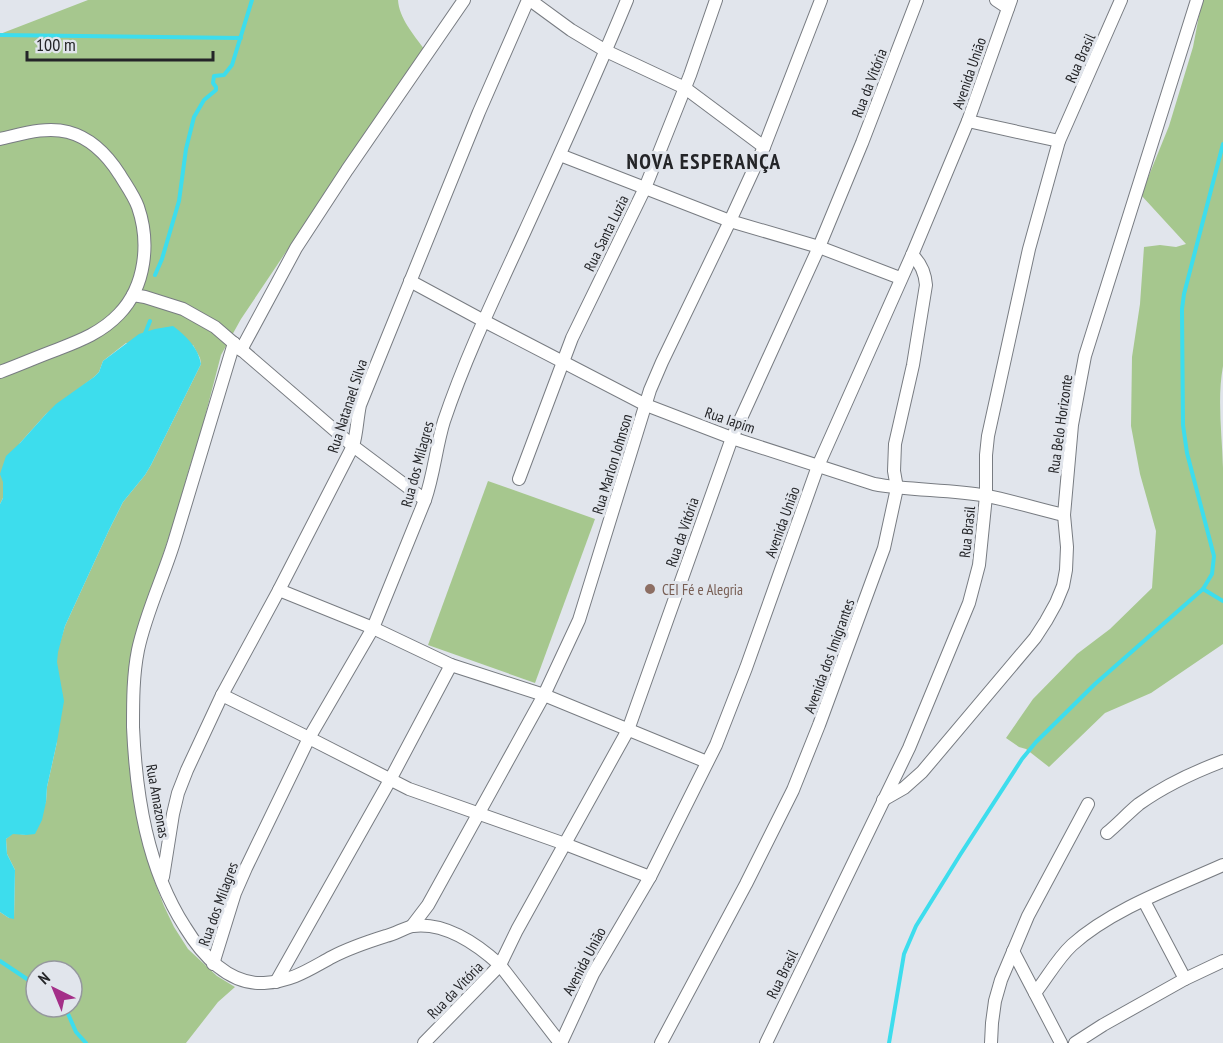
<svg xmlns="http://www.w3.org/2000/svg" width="1223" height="1043" viewBox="0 0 1223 1043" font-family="'PT Sans Narrow',sans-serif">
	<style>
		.green { fill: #a6c78e; fill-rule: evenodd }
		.water { fill: #3ddded }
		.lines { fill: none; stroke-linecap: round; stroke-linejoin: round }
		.stream { stroke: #3ddded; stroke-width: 4 }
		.minor-casing { stroke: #787c82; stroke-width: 14 }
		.minor { stroke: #fff; stroke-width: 12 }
		.education-dot { fill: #8d6e63; stroke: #e1e5ec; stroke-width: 2 }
		.labels { text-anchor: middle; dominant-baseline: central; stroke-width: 6; stroke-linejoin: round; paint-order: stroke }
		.street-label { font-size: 15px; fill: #242528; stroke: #e1e5ec }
		.education-label { font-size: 15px; fill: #785e54; stroke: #e1e5ec; text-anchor: start }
		.district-label { font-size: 21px; font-weight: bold; letter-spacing: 1.5px; fill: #242528; stroke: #e1e5ec }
	</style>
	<rect width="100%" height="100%" fill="#e1e5ec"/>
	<!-- green -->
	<g class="green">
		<path d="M88,0H398C399,18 414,35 424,49L357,147L329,186L300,231L241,319L221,355L201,432L189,469L176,515L145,609L133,668L145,844L154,880L164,906L174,927L188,949L217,976L235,987L218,1002L186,1043H0V912L9,918H14L15,870L7,854L6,839L13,833L26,835L46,802L47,787L57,742V652L65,626L109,530L123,502L145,475L151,465L201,364L200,358L193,345L126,343L103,361L99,372L94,377L46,414L20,443L3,482V498L0,504V34ZM36,971H72V1007H36Z"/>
		<path d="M1202,0H1223V366C1217,399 1222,434 1223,468C1223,526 1223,585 1223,644L1151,693L1105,713L1049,767L1026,749L1019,747L1006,738L1033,699L1077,654L1110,629L1152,588L1156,531L1140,474L1131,426L1132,357L1140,304L1144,247L1160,245L1176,247L1186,244L1141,195L1169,126L1193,47Z"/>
		<path d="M488,481L595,519L535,683L428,645Z"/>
	</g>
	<!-- water -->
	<path class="water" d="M173,326C186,336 198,347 201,364L151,465L145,475L123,502L109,530L65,626L58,652L57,662L64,701L57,742L47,787L46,802L42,820L35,834L26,835L13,834L6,839L7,854L15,870L14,919L9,918L0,912V504L3,498V482L0,474L6,456L20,443L46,414L56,404L94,377L99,372L103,361L139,334L155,329Z"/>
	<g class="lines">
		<!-- stream -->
		<g class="stream">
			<path d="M0,35L241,38"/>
			<path d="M155,275L162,259L179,201L186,149L194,117L204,100L216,90V87L213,83L214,76L224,75L232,65L252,0"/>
			<path d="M144,336L150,321"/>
			<path d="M1203,589L1223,601"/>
			<path d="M0,961L36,985"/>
			<path d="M65,1007L76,1032L86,1043"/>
			<path d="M889,1043L904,954L916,926L960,855L1022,759L1036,742L1095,684L1203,589L1212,574L1214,556L1187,453L1183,425L1182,309L1184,294L1223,144"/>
		</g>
		<!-- minor casing -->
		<g class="minor-casing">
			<g id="minor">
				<path d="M530,0L571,30L606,51L685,88L764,147"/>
				<path d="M996,0L1008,8"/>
				<path d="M968,121L1059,141"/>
				<path d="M0,139C22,134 46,126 68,132C91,138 108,156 120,175C126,185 134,196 138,207C150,242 146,286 119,314C101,333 79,341 56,350C37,357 19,365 0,372"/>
				<path d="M560,155L730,221L819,247L900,278"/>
				<path d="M410,281L484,321L646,405L732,438L874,484C911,491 949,489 987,496C1013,501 1038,509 1064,515"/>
				<path d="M133,295L145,297L183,309L215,327L353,446L425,500"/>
				<path d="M234,343C214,408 195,474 175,539C164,576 146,612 138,650C133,675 133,701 133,727C136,796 147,868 185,927C202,955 229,985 264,983C293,981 308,970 332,957C349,948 367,942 386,936C395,934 404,928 413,926C445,922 478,945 500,965L560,1043"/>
				<path d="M241,350L296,248L347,170L464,0"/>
				<path d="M519,479L572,338L645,188L690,75L716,0"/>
				<path d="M279,590L373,628L451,665L544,695L707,762"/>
				<path d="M222,695L309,738L409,789L565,844L650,877"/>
				<path d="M883,800L904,788L922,772L1035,638L1046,621L1056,603L1063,586L1066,570L1067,547L1064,515L1072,425L1085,356L1197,0"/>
				<path d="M1107,833C1118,824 1128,813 1139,804C1164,786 1194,772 1223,761"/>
				<path d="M163,877L173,814L178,793L187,770L222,695L279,590L353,446C357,433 357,419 360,405L479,112L528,0"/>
				<path d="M1144,901L1185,979"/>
				<path d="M412,926L428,905L544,695L579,620L650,390L662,362L730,221L764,147L821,0"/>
				<path d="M1013,951L1061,1043"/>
				<path d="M213,964L235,893L246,868L309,738L373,628L425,500C434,474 436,447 444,421C466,356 496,294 524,233C559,156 595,78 627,0"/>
				<path d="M276,982L390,780L451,665"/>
				<path d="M1035,993C1047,978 1057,959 1072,945C1112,909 1174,887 1223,865"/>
				<path d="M424,1043L500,965L517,930L628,730L732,438L819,247L862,143L917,0"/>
				<path d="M561,1043L593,974L650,877L716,745L746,668L818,466L912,255L968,121L1011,0"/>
				<path d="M661,1043L746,884L793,790L819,725L884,548L897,488L894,471L895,444L913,365L926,285C925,273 921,263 912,255"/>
				<path d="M766,1043L909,748L969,603L979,565L986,496V455L988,436L1029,249L1059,141L1121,0"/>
				<path d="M991,1043L992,1023L995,1001L1001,980L1028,916L1088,804"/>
				<path d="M1075,1043L1103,1025L1185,979L1223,961"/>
			</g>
		</g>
		<!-- minor -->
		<use href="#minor" class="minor"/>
	</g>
	<!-- markers -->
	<circle class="education-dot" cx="650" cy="589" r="6"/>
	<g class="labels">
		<!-- street labels -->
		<g class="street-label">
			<text transform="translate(1080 58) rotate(-66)">Rua Brasil</text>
			<text transform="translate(969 73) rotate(-71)">Avenida União</text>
			<text transform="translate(869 83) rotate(-69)">Rua da Vitória</text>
			<text transform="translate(606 233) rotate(-64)">Rua Santa Luzia</text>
			<text transform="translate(347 406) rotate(-72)">Rua Natanael Silva</text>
			<text transform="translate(730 420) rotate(19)">Rua Iapim</text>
			<text transform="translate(1060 424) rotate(-82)">Rua Belo Horizonte</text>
			<text transform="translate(417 464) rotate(-75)">Rua dos Milagres</text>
			<text transform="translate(612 464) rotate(-73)">Rua Marlon Johnson</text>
			<text transform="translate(782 522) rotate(-70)">Avenida União</text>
			<text transform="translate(682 532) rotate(-71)">Rua da Vitória</text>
			<text transform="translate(967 532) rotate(-84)">Rua Brasil</text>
			<text transform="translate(829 656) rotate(-70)">Avenida dos Imigrantes</text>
			<text transform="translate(158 801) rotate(80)">Rua Amazonas</text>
			<text transform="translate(218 904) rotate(-70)">Rua dos Milagres</text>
			<text transform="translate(584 961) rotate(-62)">Avenida União</text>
			<text transform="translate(782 974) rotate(-64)">Rua Brasil</text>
			<text transform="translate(455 990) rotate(-46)">Rua da Vitória</text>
		</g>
		<!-- education labels -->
		<g class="education-label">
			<text x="662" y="589">CEI Fé e Alegria</text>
		</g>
		<!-- district labels -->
		<g class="district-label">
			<text x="704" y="161">NOVA ESPERANÇA</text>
		</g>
	</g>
	<!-- north arrow -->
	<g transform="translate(54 989) rotate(317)"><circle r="28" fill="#e1e5ec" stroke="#95989e" stroke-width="1.5"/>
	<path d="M0-4.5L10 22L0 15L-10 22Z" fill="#a42f88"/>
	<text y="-9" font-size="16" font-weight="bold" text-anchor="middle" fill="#242528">N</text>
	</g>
	<!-- scale -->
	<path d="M27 51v9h186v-9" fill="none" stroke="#242528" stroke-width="3"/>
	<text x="36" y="51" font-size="18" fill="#242528" stroke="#e1e5ec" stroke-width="4.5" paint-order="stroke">100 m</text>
</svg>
